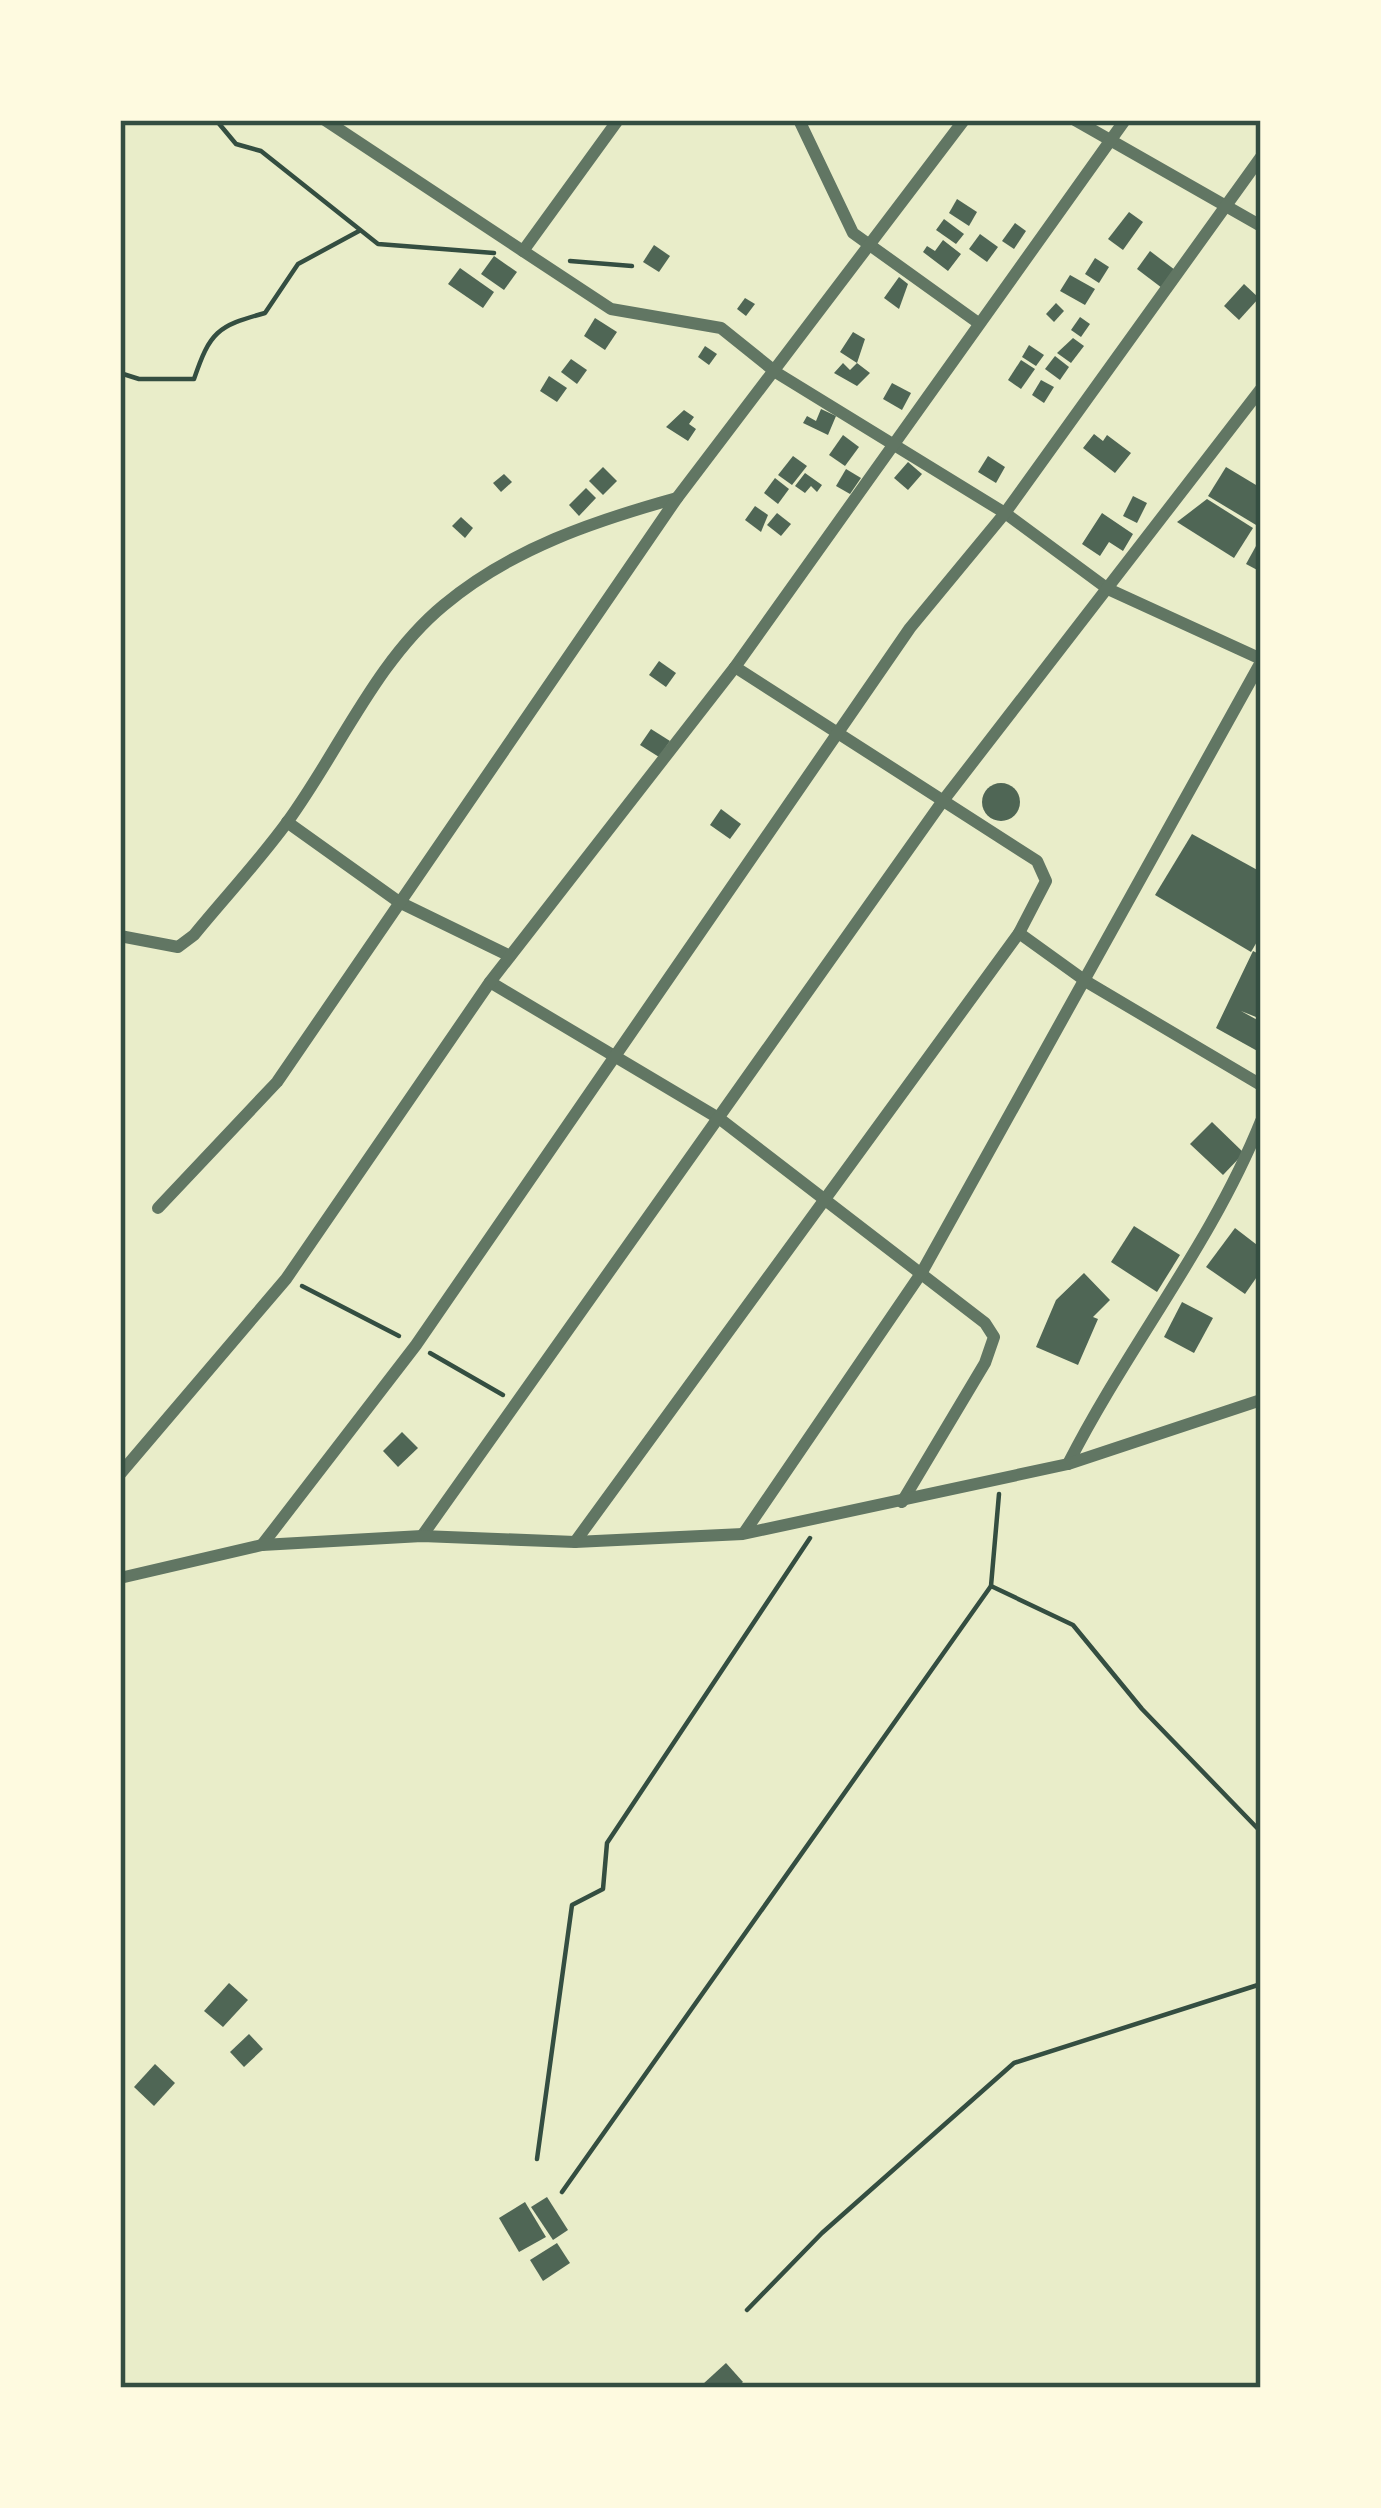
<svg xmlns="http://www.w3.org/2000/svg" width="1381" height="2508" viewBox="0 0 1381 2508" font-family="'Fira Sans Condensed',sans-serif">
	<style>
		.building { fill: #4f6655 }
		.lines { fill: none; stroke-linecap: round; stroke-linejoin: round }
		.path { stroke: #344e41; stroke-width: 4.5 }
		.minor { stroke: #617663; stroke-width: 12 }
		.neatline { fill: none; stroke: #344e41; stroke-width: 4.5 }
	</style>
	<rect width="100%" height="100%" fill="#e9edc9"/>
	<!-- building -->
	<g class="building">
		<path d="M957,199L977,212L969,226L949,213Z"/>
		<path d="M1129,212L1143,222L1123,250L1108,239Z"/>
		<path d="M944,219L964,234L956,244L936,230Z"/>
		<path d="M1015,223L1026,231L1014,249L1002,241Z"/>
		<path d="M980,234L998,247L987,262L969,249Z"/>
		<path d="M943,240L961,254L948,271L923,252L927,246L935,251Z"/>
		<path d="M654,245L670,256L659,272L643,262Z"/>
		<path d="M1150,251L1175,270L1162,288L1137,269Z"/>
		<path d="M494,256L517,272L504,290L481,274Z"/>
		<path d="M1095,258L1109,267L1099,283L1085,274Z"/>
		<path d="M460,268L494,292L483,308L448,284Z"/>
		<path d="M1070,275L1095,289L1085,305L1060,291Z"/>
		<path d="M899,277L908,284L899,309L884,298Z"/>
		<path d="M1244,284L1259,298L1239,320L1224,306Z"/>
		<path d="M745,298L755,304L746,316L737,309Z"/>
		<path d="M1056,303L1064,311L1054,322L1046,314Z"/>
		<path d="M1080,317L1090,324L1081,337L1071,330Z"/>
		<path d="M595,318L617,332L605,350L584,336Z"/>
		<path d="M853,332L865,339L857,363L870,373L857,386L834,373L843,363L850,370L857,363L840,352Z"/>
		<path d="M1073,338L1084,346L1071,363L1057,353Z"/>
		<path d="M1029,345L1044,355L1036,366L1022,357Z"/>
		<path d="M705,346L717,354L709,365L698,357Z"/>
		<path d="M1055,356L1069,367L1060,380L1045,369Z"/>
		<path d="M571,359L587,370L577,384L561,372Z"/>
		<path d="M1021,360L1035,369L1021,389L1008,380Z"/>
		<path d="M549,376L567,388L557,402L540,391Z"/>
		<path d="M1041,380L1054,387L1044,403L1032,395Z"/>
		<path d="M892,383L911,393L902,410L883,399Z"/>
		<path d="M821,409L836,416L828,435L803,423L807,416L816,421Z"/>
		<path d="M684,410L694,417L689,424L696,429L688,441L666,427Z"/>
		<path d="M1094,434L1103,441L1107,435L1131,453L1115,473L1083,448Z"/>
		<path d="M843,435L859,447L845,466L829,455Z"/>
		<path d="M793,456L807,466L792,485L778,475Z"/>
		<path d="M988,456L1005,467L996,483L978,472Z"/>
		<path d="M908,462L922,474L908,490L894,478Z"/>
		<path d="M603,467L617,481L603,495L589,481Z"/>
		<path d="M1226,467L1261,488V528L1208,496Z"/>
		<path d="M846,469L861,478L850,494L836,486Z"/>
		<path d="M805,473L822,485L817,492L811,486L805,493L795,486Z"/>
		<path d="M504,474L512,482L501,492L493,483Z"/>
		<path d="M775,478L789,489L778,504L764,493Z"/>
		<path d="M586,488L596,498L579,516L569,505Z"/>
		<path d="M1133,496L1147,503L1137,523L1123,516Z"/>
		<path d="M1207,499L1253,528L1234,558L1177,522Z"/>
		<path d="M755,506L768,515L761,532L745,520Z"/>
		<path d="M777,513L791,524L781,536L767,525Z"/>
		<path d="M1102,513L1133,534L1123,551L1109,542L1100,556L1082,544Z"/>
		<path d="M461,517L473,528L465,538L452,526Z"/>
		<path d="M1261,537V572L1246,564Z"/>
		<path d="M659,661L676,673L666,687L649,675Z"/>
		<path d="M651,729L670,741L659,757L640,745Z"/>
		<circle cx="1001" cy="802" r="19"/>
		<path d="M721,809L741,824L730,839L710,825Z"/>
		<path d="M1192,834L1261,872V935L1251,952L1155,895Z"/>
		<path d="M1253,951L1261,955V1019L1241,1011L1261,1022V1053L1216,1028Z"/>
		<path d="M1212,1122L1244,1153L1223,1175L1190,1144Z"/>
		<path d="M1134,1226L1180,1255L1157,1292L1111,1262Z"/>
		<path d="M1235,1228L1261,1248V1271L1245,1294L1206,1267Z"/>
		<path d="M1084,1273L1110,1300L1093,1317L1098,1319L1078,1365L1036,1347L1056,1300Z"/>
		<path d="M1182,1302L1213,1318L1194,1353L1164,1337Z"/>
		<path d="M402,1432L418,1448L398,1467L383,1451Z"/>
		<path d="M229,1983L248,2000L223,2027L204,2011Z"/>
		<path d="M249,2034L263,2049L244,2067L230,2052Z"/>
		<path d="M155,2064L175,2083L154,2106L134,2087Z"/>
		<path d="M547,2197L568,2230L553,2240L531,2207Z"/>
		<path d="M525,2202L546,2237L519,2252L499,2218Z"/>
		<path d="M557,2243L570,2263L543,2281L530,2260Z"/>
		<path d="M726,2363L743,2382L736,2388H707L703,2384Z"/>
	</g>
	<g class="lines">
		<!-- path -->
		<g class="path">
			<path d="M216,120L236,144L261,151L378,244L494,253"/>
			<path d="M570,261L632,266"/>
			<path d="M120,373L139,379H194C210,332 217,326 265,313L298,264L359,231"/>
			<path d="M302,1286L399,1336"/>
			<path d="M430,1353L503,1395"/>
			<path d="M991,1586L1073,1625L1142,1709L1261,1832"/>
			<path d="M537,2159L572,1905L603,1889L607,1843L810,1538"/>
			<path d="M562,2192L991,1586L999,1494"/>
			<path d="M747,2310L822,2233L1014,2063L1261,1984"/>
		</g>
		<!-- minor -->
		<g class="minor">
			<path d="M325,120L523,251L618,120"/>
			<path d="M799,120L853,233L977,322"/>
			<path d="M1075,120L1261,226"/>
			<path d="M523,251L611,309L721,328L777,373L1005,513L1108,589L1261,659"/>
			<path d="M287,822L399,902L510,956"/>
			<path d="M1019,933L1087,982L1261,1085"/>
			<path d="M120,936L178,947L194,935C225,897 259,861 288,821C339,751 376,661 444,605C511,549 594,521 677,498"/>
			<path d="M490,982L720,1119L985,1323L994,1337L985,1363L902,1502"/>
			<path d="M158,1208L277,1082L677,498L964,120"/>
			<path d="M1068,1464C1128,1346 1212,1243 1261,1121"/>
			<path d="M120,1474L286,1279L490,982L735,667L1125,120"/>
			<path d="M744,1533L922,1272L1261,662"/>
			<path d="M422,1536L942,802L1261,389"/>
			<path d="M575,1542L1019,933L1046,881L1037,861L735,667"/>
			<path d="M262,1545L416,1345L910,628L1005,513L1261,157"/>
			<path d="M120,1578L262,1545L422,1536L575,1542L743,1534L1068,1464L1261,1400"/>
		</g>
	</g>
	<!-- border -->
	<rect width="1381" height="2508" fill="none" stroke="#fefae0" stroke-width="246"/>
	<rect x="123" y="123" width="1135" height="2262" class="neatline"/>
</svg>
